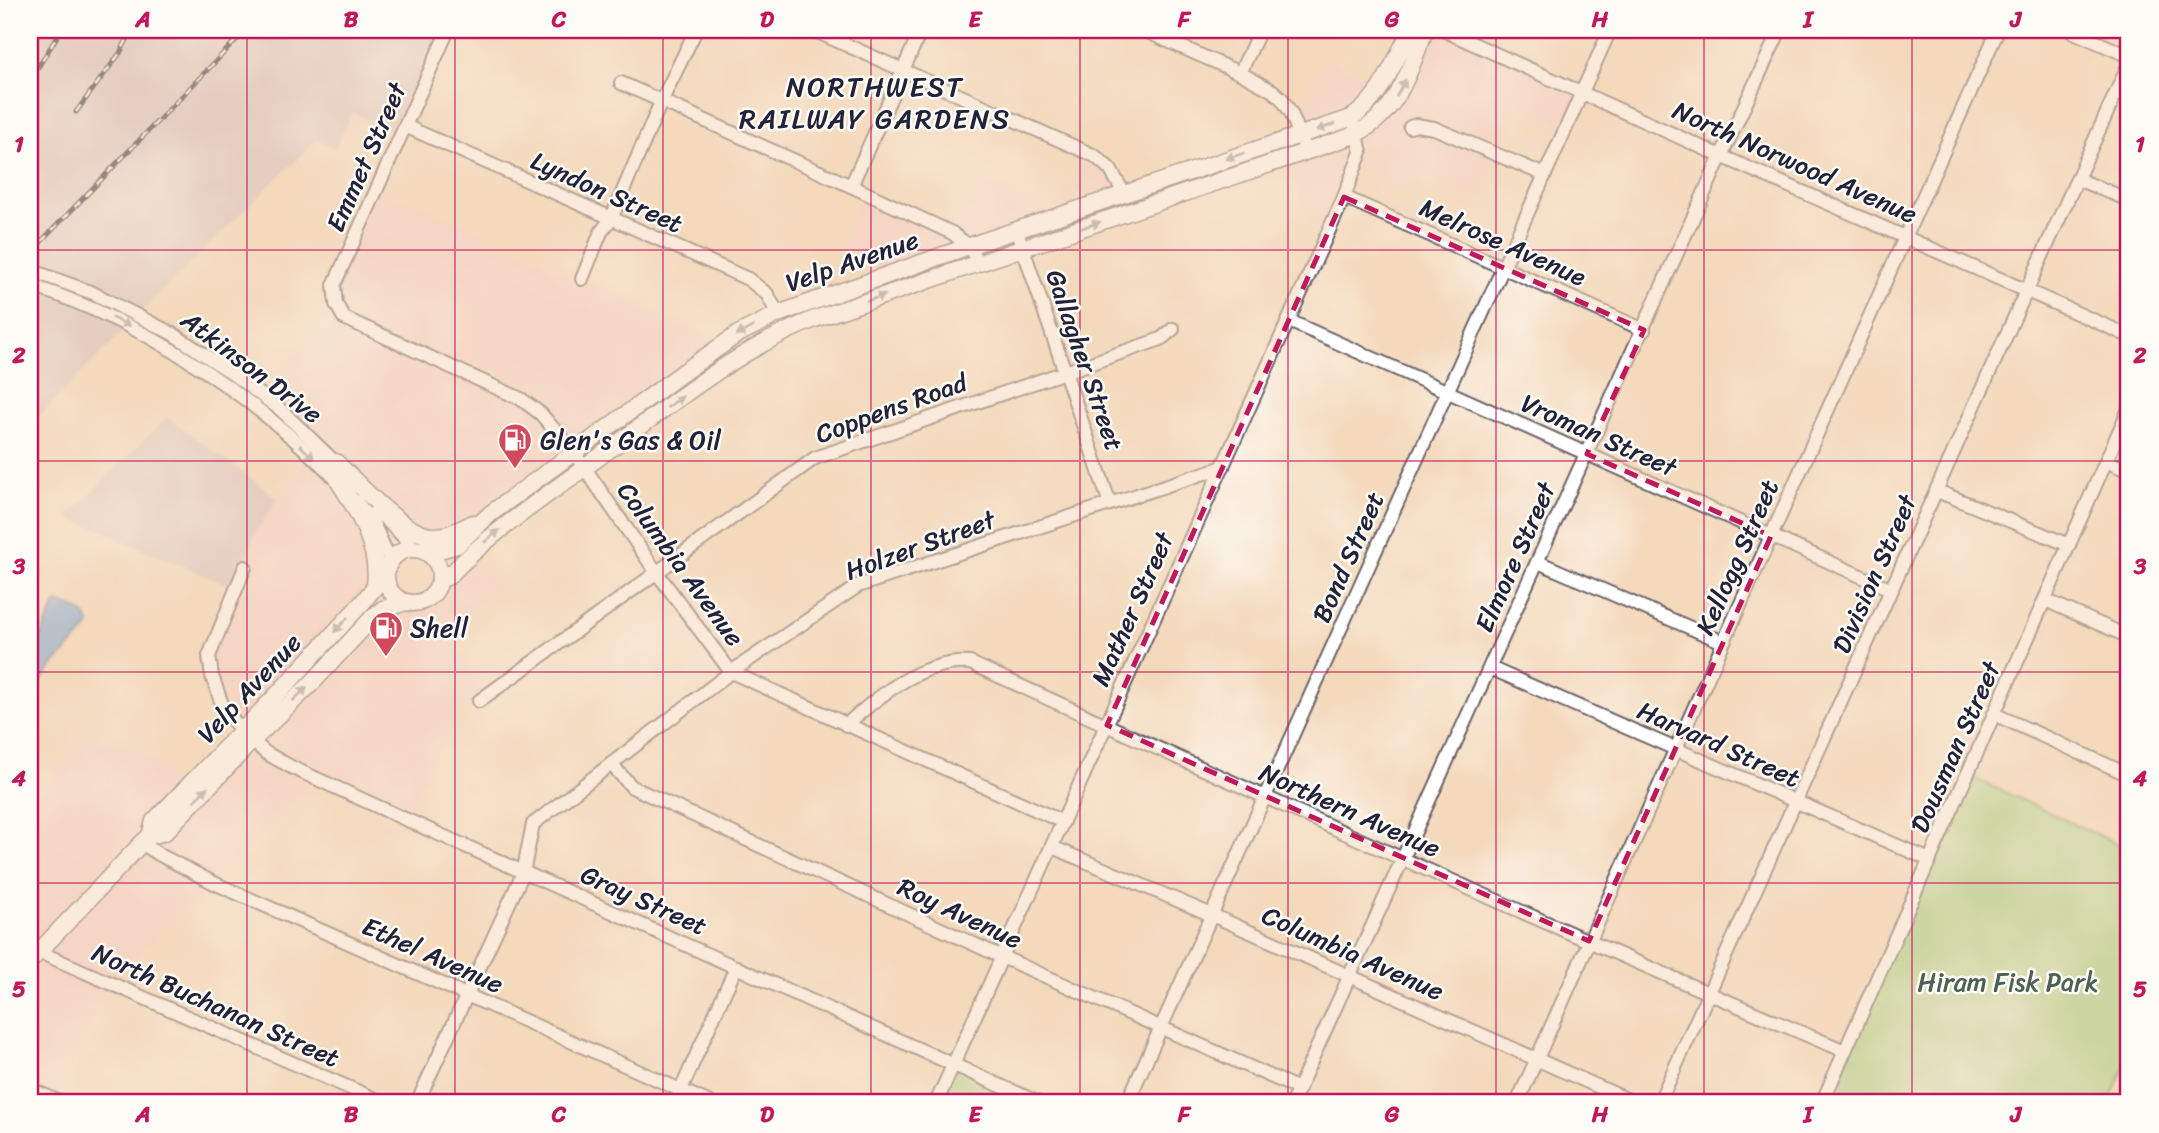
<svg xmlns="http://www.w3.org/2000/svg" width="2159" height="1133" viewBox="0 0 2159 1133" font-family="Sriracha,sans-serif">
	<style>
		.built { fill: #f7d0cc }
		.industrial { fill: #d2bec3 }
		.green { fill: #9ed383; stroke: #607a5f; stroke-width: 2 }
		.water { fill: #70a3dc; stroke: #49628c; stroke-width: 2 }
		.lines { fill: none; stroke-linecap: round; stroke-linejoin: round }
		.minor-casing { stroke: #6c6268; stroke-width: 16 }
		.major-casing { stroke: #6c6268; stroke-width: 19 }
		.minor { stroke: #fff; stroke-width: 12 }
		.major { stroke: #fff; stroke-width: 16 }
		.rail-casing { stroke: #22223b; stroke-width: 5 }
		.rail { stroke: #fdfcf7; stroke-width: 2.5; stroke-dasharray: 8; stroke-linecap: butt }
		.oneway { fill: #9c9ca7 }
		.marked { fill: none; stroke: #c2185b; stroke-width: 5; stroke-dasharray: 14 9; stroke-linejoin: round }
		.grid { fill: none; stroke: #c2185b; stroke-width: 2; stroke-opacity: 0.55 }
		.labels { text-anchor: middle; dominant-baseline: central; stroke-width: 5; stroke-linejoin: round; paint-order: stroke }
		.street-label { font-size: 26px; fill: #22223b; stroke: #fdfcf7 }
		.poi-label { font-size: 26px; fill: #22223b; stroke: #fdfcf7; text-anchor: start }
		.park-label { font-size: 26px; fill: #4d6054; stroke: #fdfcf7 }
		.neighbourhood-label { font-size: 28px; letter-spacing: 2px; fill: #22223b; stroke: #fdfcf7 }
		.neatline { fill: none; stroke: #c2185b; stroke-width: 2.5 }
		.grid-label { font-size: 23px; text-anchor: middle; font-weight: bold; fill: #c2185b }
	</style>
	<rect width="100%" height="100%" fill="#fdfcf7"/>
	<filter id="ink" filterUnits="userSpaceOnUse"><feTurbulence type="fractalNoise" baseFrequency=".0143" numOctaves="2"/><feDisplacementMap in="SourceGraphic" scale="14" xChannelSelector="R" yChannelSelector="G"/><feConvolveMatrix kernelMatrix="1 2 1 2 8 2 1 2 1" color-interpolation-filters="sRGB"/></filter>
	<filter id="wash" filterUnits="userSpaceOnUse"><feTurbulence type="fractalNoise" baseFrequency=".00686" numOctaves="4" result="noise"/><feDisplacementMap in="SourceGraphic" scale="28" xChannelSelector="R" yChannelSelector="G"/><feGaussianBlur stdDeviation="1.57" result="paint"/><feColorMatrix in="noise" values="0 0 0 0 0 0 0 0 0 0 0 0 0 0 0 0 0 1.4 0 .05"/><feComposite in="paint" operator="in"/></filter>
	<g filter="url(#wash)">
		<rect width="100%" height="100%" fill="#f4d9bb"/>
		<!-- built -->
		<g class="built">
			<path d="M1425,30H1443L1582,93L1568,126L1519,106L1476,197L1420,173L1413,189L1357,166L1329,230L1309,219L1283,158L1373,123Z"/>
			<path d="M1327,58L1383,84L1370,102L1300,135L1291,112L1306,100Z"/>
			<path d="M1088,152L1124,193L885,275L877,268L838,250L863,191L952,233L980,176L1055,211Z"/>
			<path d="M378,187L724,344L490,514L427,535L260,395L336,304L334,285Z"/>
			<path d="M309,454L339,482L376,577L237,727L209,656L245,567L254,535Z"/>
			<path d="M472,553L498,587L459,620L471,635L456,647L492,692L479,701L459,708L405,819L315,778L214,883L108,982L55,1100L30,1089V961L361,628L411,603L427,599Z"/>
			<path d="M86,739L133,743L180,786L129,838L61,913L36,951L30,948V804Z"/>
		</g>
		<!-- industrial -->
		<g class="industrial">
			<path d="M38,30H439L394,131L352,113L335,149L317,140L169,284L30,426V46Z"/>
			<path d="M167,417L278,498L254,535L236,589L68,517Z"/>
		</g>
		<!-- green -->
		<g class="green">
			<path d="M1967,775L2129,849V1061L2126,1064L2108,1103H1822Z"/>
			<path d="M954,1064L1025,1097L1022,1103H936Z"/>
		</g>
		<!-- water -->
		<path class="water" d="M59,603C73,607 89,611 89,627L54,664L42,680L30,693V660L55,605Z"/>
	</g>
	<g filter="url(#ink)">
		<g class="lines">
			<!-- minor casing -->
			<g class="minor-casing">
				<g id="minor">
					<path d="M448,30L334,285L336,304L344,318L521,399L541,414L575,454L657,573L731,672L1063,822"/>
					<path d="M813,30L1095,156L1110,169L1124,193"/>
					<path d="M1143,30L1240,73L1273,91L1282,99L1291,113L1306,151"/>
					<path d="M1443,30L1721,156L2129,336"/>
					<path d="M2069,30L2129,56"/>
					<path d="M30,36L33,30"/>
					<path d="M1240,73L1260,30"/>
					<path d="M621,83L851,186L952,233L969,246L978,263"/>
					<path d="M405,126L748,279L767,294L778,314"/>
					<path d="M1410,127L1416,125L1434,128L1545,175"/>
					<path d="M2077,179L2129,200"/>
					<path d="M851,186L921,30"/>
					<path d="M1344,197L1644,330"/>
					<path d="M1017,231L1110,504"/>
					<path d="M30,270L93,293L173,334L226,369L281,410L342,469"/>
					<path d="M582,279L601,232L611,219L661,102L696,30"/>
					<path d="M30,285C151,325 255,396 344,487"/>
					<path d="M1289,321L1892,590"/>
					<path d="M2106,461L2129,471"/>
					<path d="M1937,491L2069,545"/>
					<path d="M356,501L373,523L390,560"/>
					<path d="M376,510L415,548"/>
					<path d="M1538,562L1723,642"/>
					<path d="M245,567L209,656L212,676L223,707L242,732L266,753L293,768L405,819L1039,1103"/>
					<path d="M2045,600L2129,637"/>
					<path d="M1490,668L1930,860"/>
					<path d="M479,701L815,458L1161,339L1173,329"/>
					<path d="M1994,714L2129,775"/>
					<path d="M846,725C881,694 922,660 970,663C1260,795 1551,928 1845,1051"/>
					<path d="M611,764L632,787L1002,957L1299,1089"/>
					<path d="M142,843L158,854L214,883L710,1103"/>
					<path d="M1052,847L1212,915L1635,1103"/>
					<path d="M30,948L384,1103"/>
					<path d="M30,1089L62,1103"/>
					<path d="M417,1103L523,873L533,824L731,672L858,586L1223,467"/>
					<path d="M675,1103L736,967"/>
					<path d="M936,1103L1344,197L1361,152L1355,128"/>
					<path d="M1127,1103L1610,30"/>
					<path d="M1292,1103L1721,156L1780,30"/>
					<path d="M1517,1103L1998,30"/>
					<path d="M1659,1103L2129,64"/>
					<path d="M1822,1103L2129,409"/>
				</g>
			</g>
			<!-- major casing -->
			<g class="major-casing">
				<g id="major">
					<path d="M336,462C358,483 402,533 431,536C447,537 459,530 473,523"/>
					<path d="M339,482C358,511 380,549 375,585"/>
					<circle cx="413" cy="576" r="27"/>
					<path d="M422,550L443,549L457,545L490,514L685,371L738,334L778,314L969,246L1351,118C1382,98 1394,61 1411,30"/>
					<path d="M440,580L449,576C492,531 545,497 595,460C666,409 733,351 815,319L1349,137C1397,117 1408,74 1425,30"/>
					<path d="M150,836L154,821L274,698L362,603L386,573"/>
					<path d="M30,961L142,843L150,836L165,832L251,742L312,683L373,617L383,609L406,602"/>
				</g>
			</g>
			<!-- minor -->
			<use href="#minor" class="minor"/>
			<!-- major -->
			<use href="#major" class="major"/>
			<!-- rail casing -->
			<g class="rail-casing">
				<g id="rail">
					<path d="M34,74L61,30"/>
					<path d="M76,112L120,53L132,30"/>
					<path d="M30,253L246,30"/>
				</g>
			</g>
			<!-- rail -->
			<use href="#rail" class="rail"/>
		</g>
		<!-- one-way arrows -->
		<defs><path id="oneway-solid" d="M-6-.8H1V-3.2L6.5 0L1 3.2V.8H-6Z" transform="scale(1.75)"/></defs>
		<g class="oneway">
			<use href="#oneway-solid" transform="translate(1401 88) rotate(-62)"/>
			<use href="#oneway-solid" transform="translate(1326 127) rotate(161)"/>
			<use href="#oneway-solid" transform="translate(1235 156) rotate(162)"/>
			<use href="#oneway-solid" transform="translate(1091 225) rotate(-19)"/>
			<use href="#oneway-solid" transform="translate(876 298) rotate(-19)"/>
			<use href="#oneway-solid" transform="translate(121 322) rotate(25)"/>
			<use href="#oneway-solid" transform="translate(745 331) rotate(151)"/>
			<use href="#oneway-solid" transform="translate(675 402) rotate(-36)"/>
			<use href="#oneway-solid" transform="translate(307 452) rotate(43)"/>
			<use href="#oneway-solid" transform="translate(492 536) rotate(-39)"/>
			<use href="#oneway-solid" transform="translate(341 625) rotate(133)"/>
			<use href="#oneway-solid" transform="translate(300 694) rotate(-44)"/>
			<use href="#oneway-solid" transform="translate(201 794) rotate(-46)"/>
		</g>
	</g>
	<!-- marked area -->
	<path d="M0 0H2159V1133H0ZM1344,197L1644,330L1587,454L1771,536L1589,941L1107,725Z" fill="#f4d9bb" fill-opacity=".55" fill-rule="evenodd"/>
	<path class="marked" d="M1344,197L1644,330L1587,454L1771,536L1589,941L1107,725Z"/>
	<!-- grid -->
	<path class="grid" d="M247,30V1103M455,30V1103M663,30V1103M871,30V1103M1080,30V1103M1288,30V1103M1496,30V1103M1704,30V1103M1912,30V1103M30,250H2129M30,461H2129M30,672H2129M30,883H2129"/>
	<!-- icons -->
	<defs>
		<g id="fuel-pin" transform="scale(1.75)"><path d="M0 17L-7.5 6A9.5 9.5 0 1 1 7.5 6Z" fill="#d1495b" stroke="#fdfcf7"/><path d="M-5.5-6h7V0h2V4h1.3V-2.5L3-4.5l.8-.8L6-3V5H2.5V1h-1V6h-7ZM-4.2-4.7v3.2H.2V-4.7Z" fill="#fff"/></g>
	</defs>
	<g fill-rule="evenodd">
		<use href="#fuel-pin" x="515" y="440"/>
		<use href="#fuel-pin" x="386" y="628"/>
	</g>
	<g class="labels">
		<!-- street labels -->
		<g class="street-label">
			<text transform="translate(366 157) rotate(-66)">Emmet Street</text>
			<text transform="translate(1795 162) rotate(24)">North Norwood Avenue</text>
			<text transform="translate(607 192) rotate(24)">Lyndon Street</text>
			<text transform="translate(1503 242) rotate(24)">Melrose Avenue</text>
			<text transform="translate(852 261) rotate(-19)">Velp Avenue</text>
			<text transform="translate(1085 360) rotate(71)">Gallagher Street</text>
			<text transform="translate(252 367) rotate(37)">Atkinson Drive</text>
			<text transform="translate(891 408) rotate(-20)">Coppens Road</text>
			<text transform="translate(1599 435) rotate(24)">Vroman Street</text>
			<text transform="translate(920 545) rotate(-20)">Holzer Street</text>
			<text transform="translate(1348 557) rotate(-66)">Bond Street</text>
			<text transform="translate(1515 557) rotate(-66)">Elmore Street</text>
			<text transform="translate(1737 557) rotate(-66)">Kellogg Street</text>
			<text transform="translate(681 564) rotate(54)">Columbia Avenue</text>
			<text transform="translate(1874 574) rotate(-66)">Division Street</text>
			<text transform="translate(1132 609) rotate(-66)">Mather Street</text>
			<text transform="translate(249 688) rotate(-47)">Velp Avenue</text>
			<text transform="translate(1719 744) rotate(24)">Harvard Street</text>
			<text transform="translate(1955 747) rotate(-66)">Dousman Street</text>
			<text transform="translate(1350 810) rotate(24)">Northern Avenue</text>
			<text transform="translate(644 900) rotate(24)">Gray Street</text>
			<text transform="translate(960 913) rotate(25)">Roy Avenue</text>
			<text transform="translate(1353 953) rotate(24)">Columbia Avenue</text>
			<text transform="translate(433 955) rotate(24)">Ethel Avenue</text>
			<text transform="translate(216 1005) rotate(24)">North Buchanan Street</text>
		</g>
		<!-- poi labels -->
		<g class="poi-label">
			<text x="540" y="440">Glen's Gas &amp; Oil</text>
			<text x="410" y="628">Shell</text>
		</g>
		<!-- park labels -->
		<g class="park-label">
			<text x="2008" y="982">Hiram Fisk Park</text>
		</g>
		<!-- neighbourhood labels -->
		<g class="neighbourhood-label">
			<text x="875" y="86">NORTHWEST<tspan x="875" dy="32">RAILWAY GARDENS</tspan></text>
		</g>
	</g>
	<!-- margin -->
	<rect width="2159" height="1133" fill="none" stroke="#fdfcf7" stroke-width="77"/>
	<rect x="38" y="38" width="2082" height="1056" class="neatline"/>
	<g class="grid-label">
		<text x="143" y="27">A</text>
		<text x="351" y="27">B</text>
		<text x="559" y="27">C</text>
		<text x="767" y="27">D</text>
		<text x="975" y="27">E</text>
		<text x="1184" y="27">F</text>
		<text x="1392" y="27">G</text>
		<text x="1600" y="27">H</text>
		<text x="1808" y="27">I</text>
		<text x="2016" y="27">J</text>
		<text x="19" y="152">1</text>
		<text x="2140" y="152">1</text>
		<text x="19" y="363">2</text>
		<text x="2140" y="363">2</text>
		<text x="19" y="574">3</text>
		<text x="2140" y="574">3</text>
		<text x="19" y="786">4</text>
		<text x="2140" y="786">4</text>
		<text x="19" y="997">5</text>
		<text x="2140" y="997">5</text>
		<text x="143" y="1122">A</text>
		<text x="351" y="1122">B</text>
		<text x="559" y="1122">C</text>
		<text x="767" y="1122">D</text>
		<text x="975" y="1122">E</text>
		<text x="1184" y="1122">F</text>
		<text x="1392" y="1122">G</text>
		<text x="1600" y="1122">H</text>
		<text x="1808" y="1122">I</text>
		<text x="2016" y="1122">J</text>
	</g>
</svg>
